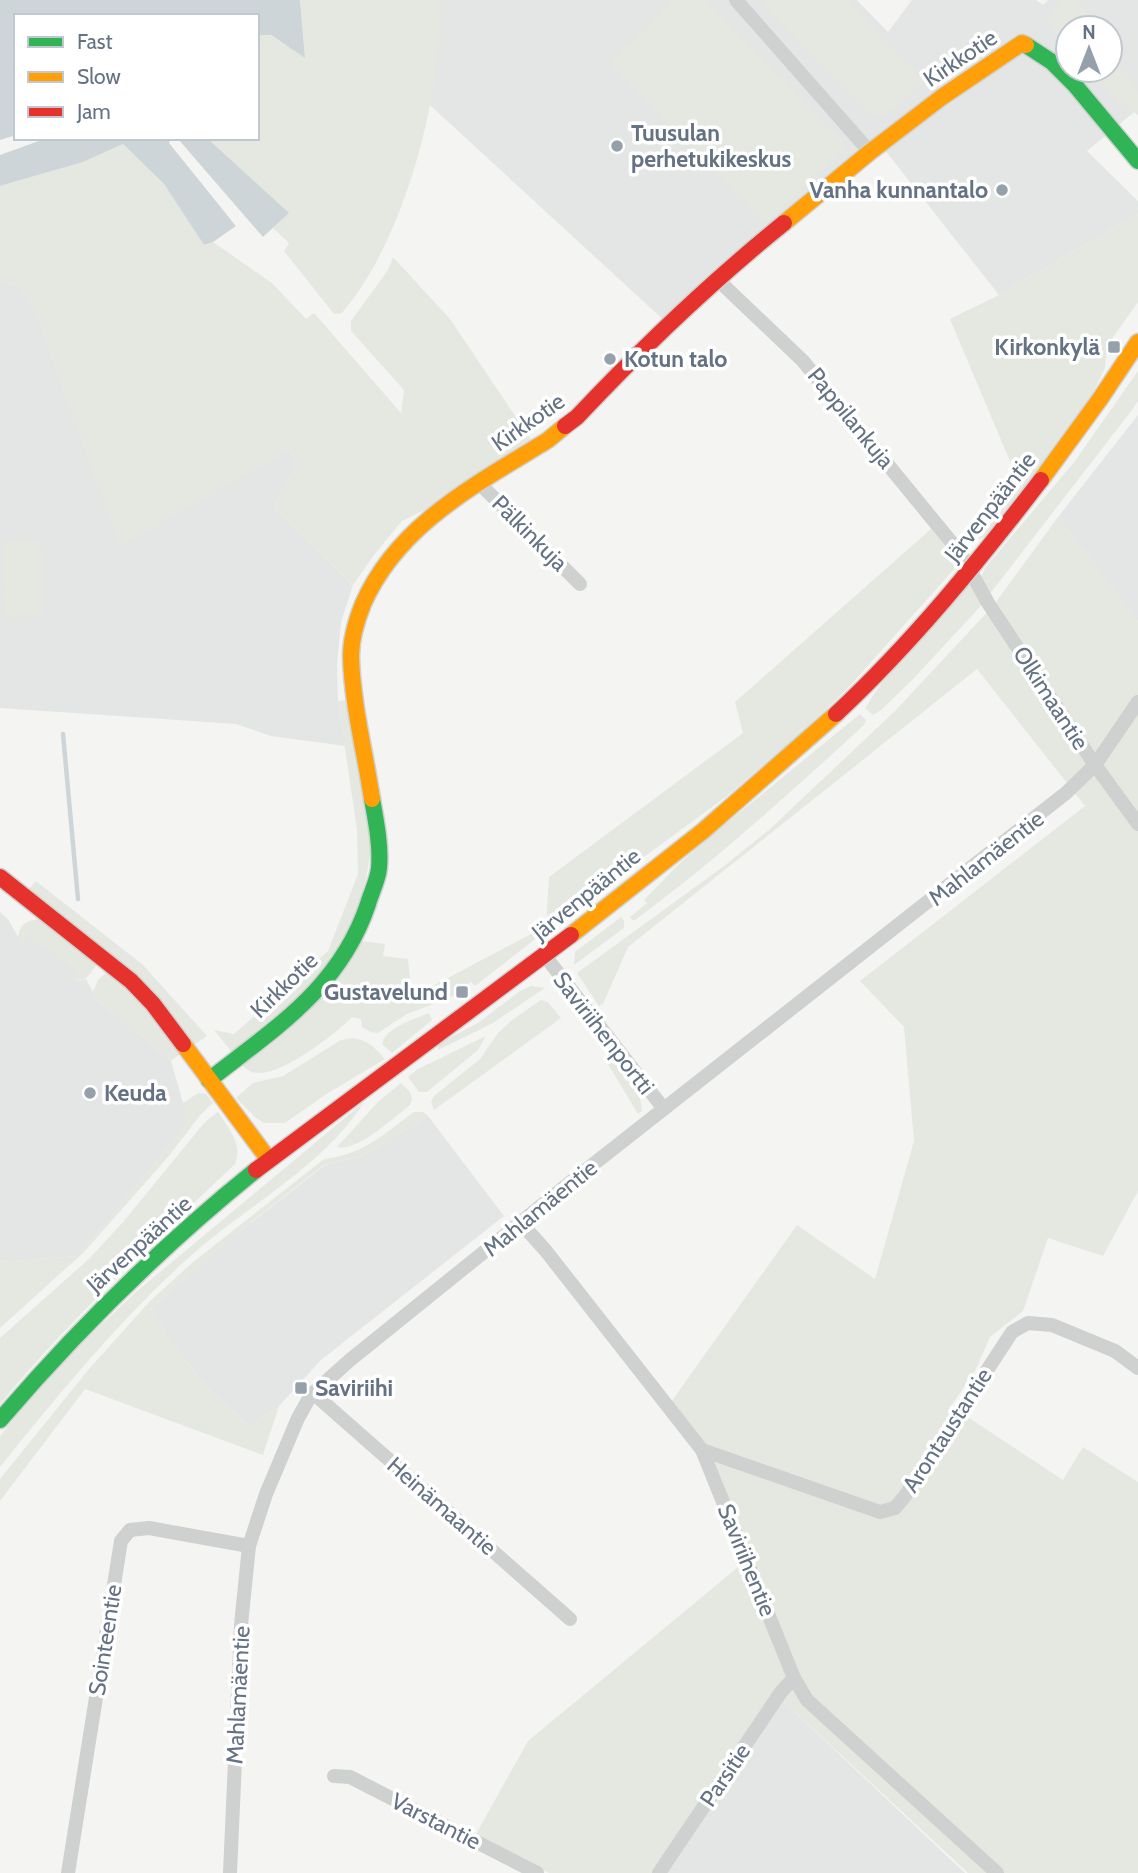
<svg xmlns="http://www.w3.org/2000/svg" width="1138" height="1873" viewBox="0 0 1138 1873" font-family="Cabin,sans-serif">
	<style>
		.built { fill: #e4e6e5; fill-rule: evenodd }
		.green { fill: #e4e8e1 }
		.water { fill: #ced5d8 }
		.pier { fill: #f4f5f3 }
		.lines { fill: none; stroke-linecap: round; stroke-linejoin: round }
		.stream { stroke: #ced5d8; stroke-width: 4.5 }
		.fast-casing { stroke: #d0d2d2; stroke-width: 19 }
		.slow-casing { stroke: #d0d2d2; stroke-width: 19 }
		.jam-casing { stroke: #d0d2d2; stroke-width: 19 }
		.street { stroke: #cfd0d0; stroke-width: 14 }
		.fast { stroke: #30b455; stroke-width: 16 }
		.slow { stroke: #ff9f0a; stroke-width: 16 }
		.jam { stroke: #e5322d; stroke-width: 16 }
		.poi-dot { fill: #96a0ab; stroke: #fff; stroke-width: 2.5 }
		.labels { text-anchor: middle; dominant-baseline: central; stroke-width: 7; stroke-linejoin: round; paint-order: stroke }
		.street-label { font-size: 23px; fill: #647284; stroke: #fff }
		.poi-label { font-size: 23px; font-weight: bold; fill: #647284; stroke: #fff; text-anchor: start }
	</style>
	<rect width="100%" height="100%" fill="#f4f5f3"/>
	<!-- built -->
	<g class="built">
		<path d="M438,0H857L888,32L912,0H1036L1043,5L1048,0H1138V109L1087,151L1138,201V214L999,295L884,149L668,324L420,96ZM1068,28H1110V70H1068Z"/>
		<path d="M0,280L21,287L37,315L120,545L290,449L297,464L274,507L353,585L341,622L337,665L338,701L345,746L271,736L236,724L0,708Z"/>
		<path d="M1138,415V622L1058,517Z"/>
		<path d="M0,912L8,919L22,944L29,936L78,971L73,979L79,981L86,979L98,1001L171,1061L184,1106L185,1127L78,1256L0,1262Z"/>
		<path d="M428,1116L504,1216L321,1360L279,1406L250,1426L209,1390L166,1335L151,1309L225,1243L325,1165L363,1156Z"/>
		<path d="M783,1701L965,1873H666Z"/>
	</g>
	<!-- green -->
	<g class="green">
		<path d="M300,0H441C441,98 406,237 342,313L334,314L284,251L289,243L273,228L288,213L207,138H257V35H270L305,57Z"/>
		<path d="M673,0H705L848,146L765,223L609,63Z"/>
		<path d="M760,0H847L926,83L881,117L867,113Z"/>
		<path d="M1062,0H1078L1096,28H1068V46L1046,21Z"/>
		<path d="M1110,50L1138,92V115L1118,101L1090,70H1110Z"/>
		<path d="M123,144L164,184L204,245L213,242L272,283L306,319L314,313L401,413L404,390L351,331V321L388,270L393,257L450,319L536,447L479,483L402,521L374,555L353,585L274,507L297,464L290,449L120,546L37,315L21,287L0,280V186L83,162Z"/>
		<path d="M1138,214V302L1107,346L1105,368L1092,395L1059,443L984,537L979,539L976,534L978,527L1017,478L950,319L999,295Z"/>
		<path d="M1138,371V401L1132,410L989,595L980,580L985,568L1075,461Z"/>
		<path d="M1058,517L1138,622V1191L1103,1256L1048,1238L1023,1311L990,1337L975,1371L951,1406L1063,1480L1083,1447L1138,1482V1873H968L783,1701L666,1873H549L476,1834L528,1741L749,1558L671,1402L797,1225L875,1279L914,1141L904,1027L860,981L1085,806L977,669L628,947L603,1004L599,1006L577,973L724,866L770,829L895,711L993,606Z"/>
		<path d="M931,529L956,560L955,568L847,689L800,734L727,796L580,904L475,986L471,982L450,998L407,1014L378,1033L371,1032L362,1027L361,1019L352,1017C336,1034 283,1074 259,1073C250,1073 246,1069 240,1063L362,941L385,944L383,956L408,959L412,997L546,926L549,877L743,733L735,702Z"/>
		<path d="M41,541L43,617L4,618L3,542Z"/>
		<path d="M967,586H972L982,603L979,608L914,678L881,710L873,715L865,708L882,682Z"/>
		<path d="M348,700L371,848L366,879L356,915L337,952L308,990L232,1052L214,1030L234,1034L328,951L358,874L357,830L338,701Z"/>
		<path d="M860,714L866,720L864,725C790,793 716,860 635,920H632L630,917L647,903L644,900L680,863L717,831Z"/>
		<path d="M36,881L143,965L207,1036L192,1046L28,890Z"/>
		<path d="M621,917L624,921V928L574,965L575,952Z"/>
		<path d="M41,919L94,958L96,965C89,975 85,984 72,979L77,971L29,937L23,945L18,939C19,924 27,920 41,919Z"/>
		<path d="M105,974H113L151,1015L180,1054L171,1061L98,1001L93,992L98,980Z"/>
		<path d="M531,986L545,988L493,1023L438,1050V1044L478,1023L520,991Z"/>
		<path d="M541,1000L548,1002L561,1018L434,1110L431,1101L434,1096L480,1059L498,1033L512,1020Z"/>
		<path d="M429,1013L432,1020L392,1053L382,1044C386,1027 415,1019 429,1013Z"/>
		<path d="M486,1036L478,1050L427,1092H419L408,1077L418,1069Z"/>
		<path d="M352,1038C368,1040 374,1047 385,1059L328,1093L285,1123H264L256,1118L236,1098L253,1083L283,1076L341,1040Z"/>
		<path d="M606,1056C627,1069 640,1086 642,1111L638,1114L605,1059Z"/>
		<path d="M401,1083L410,1092L412,1099L410,1105C393,1118 358,1152 337,1147L378,1102Z"/>
		<path d="M198,1093L206,1094L213,1103L201,1114L168,1157L84,1252L0,1328V1262L78,1256L185,1127L183,1103Z"/>
		<path d="M364,1102C324,1167 241,1209 185,1261C117,1323 58,1395 0,1467V1436L38,1390L83,1342L136,1292Z"/>
		<path d="M218,1112C229,1129 243,1144 235,1164C154,1241 71,1318 0,1404V1338L89,1259L124,1221L205,1122Z"/>
		<path d="M414,1112H423L428,1116L363,1156L324,1165L250,1223L151,1309L166,1335L209,1390L250,1426L279,1406L263,1455L85,1389L0,1501V1479L89,1369L150,1301L193,1262L324,1159C365,1154 382,1135 414,1112Z"/>
	</g>
	<!-- water -->
	<g class="water">
		<path d="M0,0H300L305,58L271,35H257V16H16V135L0,140Z"/>
		<path d="M47,138H174L169,142L236,226L213,242L204,245L164,184L123,144L83,162L0,186V155Z"/>
		<path d="M177,138H207L289,213L263,237Z"/>
	</g>
	<!-- pier -->
	<path class="pier" d="M174,138H177L254,228L251,230L176,142L174,143L192,168L238,224V229L236,226L169,143Z"/>
	<g class="lines">
		<!-- stream -->
		<path class="stream" d="M63,734L78,899"/>
		<!-- fast casing -->
		<g class="fast-casing">
			<g id="fast">
				<path d="M1026,45L1052,62L1074,84L1138,161"/>
				<path d="M209,1080C275,1028 340,988 368,904C371,893 378,880 379,868C381,846 376,821 372,799"/>
				<path d="M0,1420C78,1329 163,1245 256,1170"/>
			</g>
		</g>
		<!-- slow casing -->
		<g class="slow-casing">
			<g id="slow">
				<path d="M784,223L870,152L942,97L1022,43L1026,45"/>
				<path d="M1041,480L1100,399L1138,342"/>
				<path d="M372,799C365,752 352,703 351,656C351,639 357,619 363,604C398,524 477,484 548,440L565,426"/>
				<path d="M571,935L703,831L836,714"/>
				<path d="M183,1044L269,1160"/>
			</g>
		</g>
		<!-- jam casing -->
		<g class="jam-casing">
			<g id="jam">
				<path d="M565,426L577,417C642,348 710,283 784,223"/>
				<path d="M836,714C912,643 978,562 1041,480"/>
				<path d="M0,877L131,981L153,1004L183,1044"/>
				<path d="M256,1170L571,935"/>
			</g>
		</g>
		<!-- street -->
		<g class="street">
			<path d="M736,0L870,152"/>
			<path d="M718,280L803,361L961,554L988,603L1095,765L1138,824"/>
			<path d="M479,483L580,584"/>
			<path d="M545,956L664,1109"/>
			<path d="M521,1223L546,1251L702,1450L794,1678L807,1700L997,1873"/>
			<path d="M313,1393L570,1619"/>
			<path d="M702,1450L880,1512L895,1508L905,1496L1012,1332L1028,1323L1052,1325L1115,1351L1138,1368"/>
			<path d="M334,1776L350,1777L537,1873"/>
			<path d="M68,1873L121,1541L130,1530L149,1528L249,1546"/>
			<path d="M230,1873L241,1625L249,1546L266,1494L298,1418L311,1395L350,1360L572,1181L1066,793L1095,765L1138,702"/>
			<path d="M659,1873L781,1692L794,1678"/>
		</g>
		<!-- fast -->
		<use href="#fast" class="fast"/>
		<!-- slow -->
		<use href="#slow" class="slow"/>
		<!-- jam -->
		<use href="#jam" class="jam"/>
	</g>
	<!-- markers -->
	<g class="poi-dot">
		<circle cx="617" cy="146" r="7"/>
		<circle cx="1002" cy="190" r="7"/>
		<rect x="1107" y="340" width="14" height="14" rx="3.5"/>
		<circle cx="610" cy="359" r="7"/>
		<rect x="455" y="985" width="14" height="14" rx="3.5"/>
		<circle cx="90" cy="1093" r="7"/>
		<rect x="294" y="1381" width="14" height="14" rx="3.5"/>
	</g>
	<g class="labels">
		<!-- street labels -->
		<g class="street-label">
			<text transform="translate(960 58) rotate(-34)">Kirkkotie</text>
			<text transform="translate(851 418) rotate(51)">Pappilankuja</text>
			<text transform="translate(528 422) rotate(-35)">Kirkkotie</text>
			<text transform="translate(990 507) rotate(-52)">Järvenpääntie</text>
			<text transform="translate(530 533) rotate(45)">Pälkinkuja</text>
			<text transform="translate(1051 698) rotate(57)">Olkimaantie</text>
			<text transform="translate(986 858) rotate(-38)">Mahlamäentie</text>
			<text transform="translate(586 894) rotate(-39)">Järvenpääntie</text>
			<text transform="translate(284 985) rotate(-44)">Kirkkotie</text>
			<text transform="translate(604 1033) rotate(52)">Saviriihenportti</text>
			<text transform="translate(540 1208) rotate(-39)">Mahlamäentie</text>
			<text transform="translate(139 1244) rotate(-42)">Järvenpääntie</text>
			<text transform="translate(947 1430) rotate(-57)">Arontaustantie</text>
			<text transform="translate(442 1506) rotate(41)">Heinämaantie</text>
			<text transform="translate(747 1560) rotate(68)">Saviriihentie</text>
			<text transform="translate(105 1640) rotate(-81)">Sointeentie</text>
			<text transform="translate(238 1695) rotate(-87)">Mahlamäentie</text>
			<text transform="translate(725 1775) rotate(-56)">Parsitie</text>
			<text transform="translate(436 1821) rotate(27)">Varstantie</text>
		</g>
		<!-- poi labels -->
		<g class="poi-label">
			<text x="631" y="133">Tuusulan<tspan x="631" dy="26">perhetukikeskus</tspan></text>
			<text x="988" y="190" text-anchor="end">Vanha kunnantalo</text>
			<text x="1100" y="347" text-anchor="end">Kirkonkylä</text>
			<text x="624" y="359">Kotun talo</text>
			<text x="448" y="992" text-anchor="end">Gustavelund</text>
			<text x="104" y="1093">Keuda</text>
			<text x="315" y="1388">Saviriihi</text>
		</g>
	</g>
	<!-- legend -->
	<rect x="14" y="14" width="245" height="126" fill="#ffffff" stroke="#c1c7ce" stroke-width="2"/>
	<rect x="28" y="37" width="35" height="10" fill="#30b455" stroke="#c1c7ce" stroke-width="2"/>
	<text x="77" y="49" font-size="21" fill="#647284">Fast</text>
	<rect x="28" y="72" width="35" height="10" fill="#ff9f0a" stroke="#c1c7ce" stroke-width="2"/>
	<text x="77" y="84" font-size="21" fill="#647284">Slow</text>
	<rect x="28" y="107" width="35" height="10" fill="#e5322d" stroke="#c1c7ce" stroke-width="2"/>
	<text x="77" y="119" font-size="21" fill="#647284">Jam</text>
	<!-- north arrow -->
	<g transform="translate(1089 49)"><circle r="33" fill="#ffffff" stroke="#c1c7ce" stroke-width="2"/>
	<path d="M0-5L12 26L0 18L-12 26Z" fill="#96a0ab"/>
	<text y="-10" font-size="19" font-weight="bold" text-anchor="middle" fill="#647284">N</text>
	</g>
</svg>
